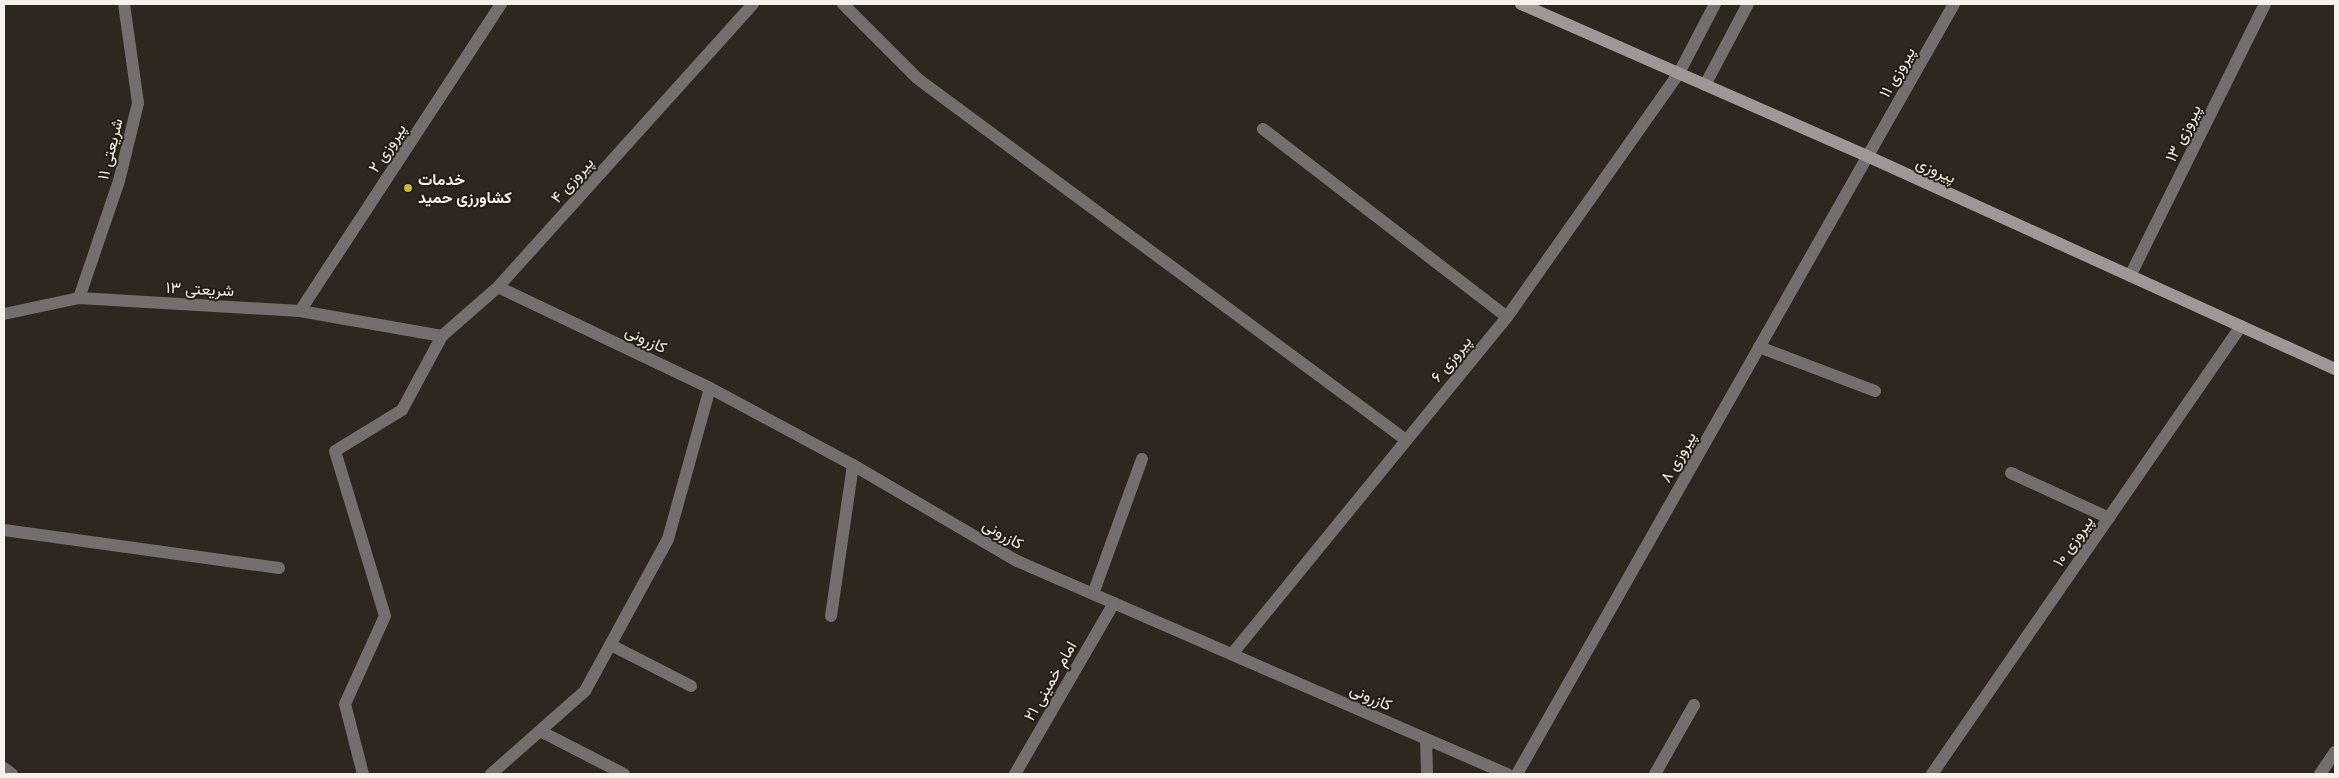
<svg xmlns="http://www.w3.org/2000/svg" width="2339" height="778" viewBox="0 0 2339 778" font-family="'DM Sans',Vazirmatn,sans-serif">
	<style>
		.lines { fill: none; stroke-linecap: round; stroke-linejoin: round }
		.lane { stroke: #746e6f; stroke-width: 12 }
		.street { stroke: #746e6f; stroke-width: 12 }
		.secondary { stroke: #9f9698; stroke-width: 12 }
		.poi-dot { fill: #cbba39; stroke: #241d16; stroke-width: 2 }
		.labels { text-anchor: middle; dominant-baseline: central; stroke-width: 4; stroke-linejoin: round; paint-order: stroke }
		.street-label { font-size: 16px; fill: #f6f1ec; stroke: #241d16 }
		.poi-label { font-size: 16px; font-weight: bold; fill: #f6f1ec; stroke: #241d16; text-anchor: start }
	</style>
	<rect width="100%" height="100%" fill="#2e271f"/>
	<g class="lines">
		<!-- lane -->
		<g class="lane">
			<path d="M1263,129L1507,317"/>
			<path d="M1759,347L1875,391"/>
			<path d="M2011,473L2109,518"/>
			<path d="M363,774L345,704L385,616L335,451L402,410L442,336"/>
		</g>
		<!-- street -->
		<g class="street">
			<path d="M843,4L918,79L1406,440"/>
			<path d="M1705,85L1748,4"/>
			<path d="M2130,276L2265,4"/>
			<path d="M498,287L710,388L853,465L1017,561L1507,774"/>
			<path d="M79,298L119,181L138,103L124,4"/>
			<path d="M300,311L501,4"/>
			<path d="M4,314L79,298L300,311L442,336L498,287L753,4"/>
			<path d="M4,530L279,568"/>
			<path d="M1093,594L1142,459"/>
			<path d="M831,616L853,465"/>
			<path d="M611,645L691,686"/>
			<path d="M1232,654L1507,317L1679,73L1715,4"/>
			<path d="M540,731L624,774"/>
			<path d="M1426,739L1427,774"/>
			<path d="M4,768L12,774"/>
			<path d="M491,774L585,691L668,539L710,388"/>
			<path d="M1015,774L1114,603"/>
			<path d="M1517,774L1954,4"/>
			<path d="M1655,774L1694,705"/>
			<path d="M1932,774L2241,326"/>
			<path d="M2320,774L2335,752"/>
		</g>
		<!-- secondary -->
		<path class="secondary" d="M1521,4L1867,156L2335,369"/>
	</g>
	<!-- markers -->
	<circle class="poi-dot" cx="408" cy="188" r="5"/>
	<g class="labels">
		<!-- street labels -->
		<g class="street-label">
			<text transform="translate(1897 72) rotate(-60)">پیروزی ۱۱</text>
			<text transform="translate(2183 133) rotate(-64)">پیروزی ۱۳</text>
			<text transform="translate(387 148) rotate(-57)">پیروزی ۲</text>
			<text transform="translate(110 149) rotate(-76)">شریعتی ۱۱</text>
			<text transform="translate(1936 170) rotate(24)">پیروزی</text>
			<text transform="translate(572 180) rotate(-48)">پیروزی ۴</text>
			<text transform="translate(200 289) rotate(3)">شریعتی ۱۳</text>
			<text transform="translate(646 339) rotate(26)">کازرونی</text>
			<text transform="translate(1451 359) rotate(-51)">پیروزی ۶</text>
			<text transform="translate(1678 457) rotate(-60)">پیروزی ۸</text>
			<text transform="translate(1003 534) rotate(30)">کازرونی</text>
			<text transform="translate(2073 541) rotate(-55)">پیروزی ۱۰</text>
			<text transform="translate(1050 681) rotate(-60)">امام خمینی ۲۱</text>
			<text transform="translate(1371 697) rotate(24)">کازرونی</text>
		</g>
		<!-- poi labels -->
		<g class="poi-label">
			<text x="418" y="179">خدمات<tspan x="418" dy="18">کشاورزی حمید</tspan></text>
		</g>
	</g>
	<!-- border -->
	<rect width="2339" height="778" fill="none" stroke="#f6f1ec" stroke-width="10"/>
</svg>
